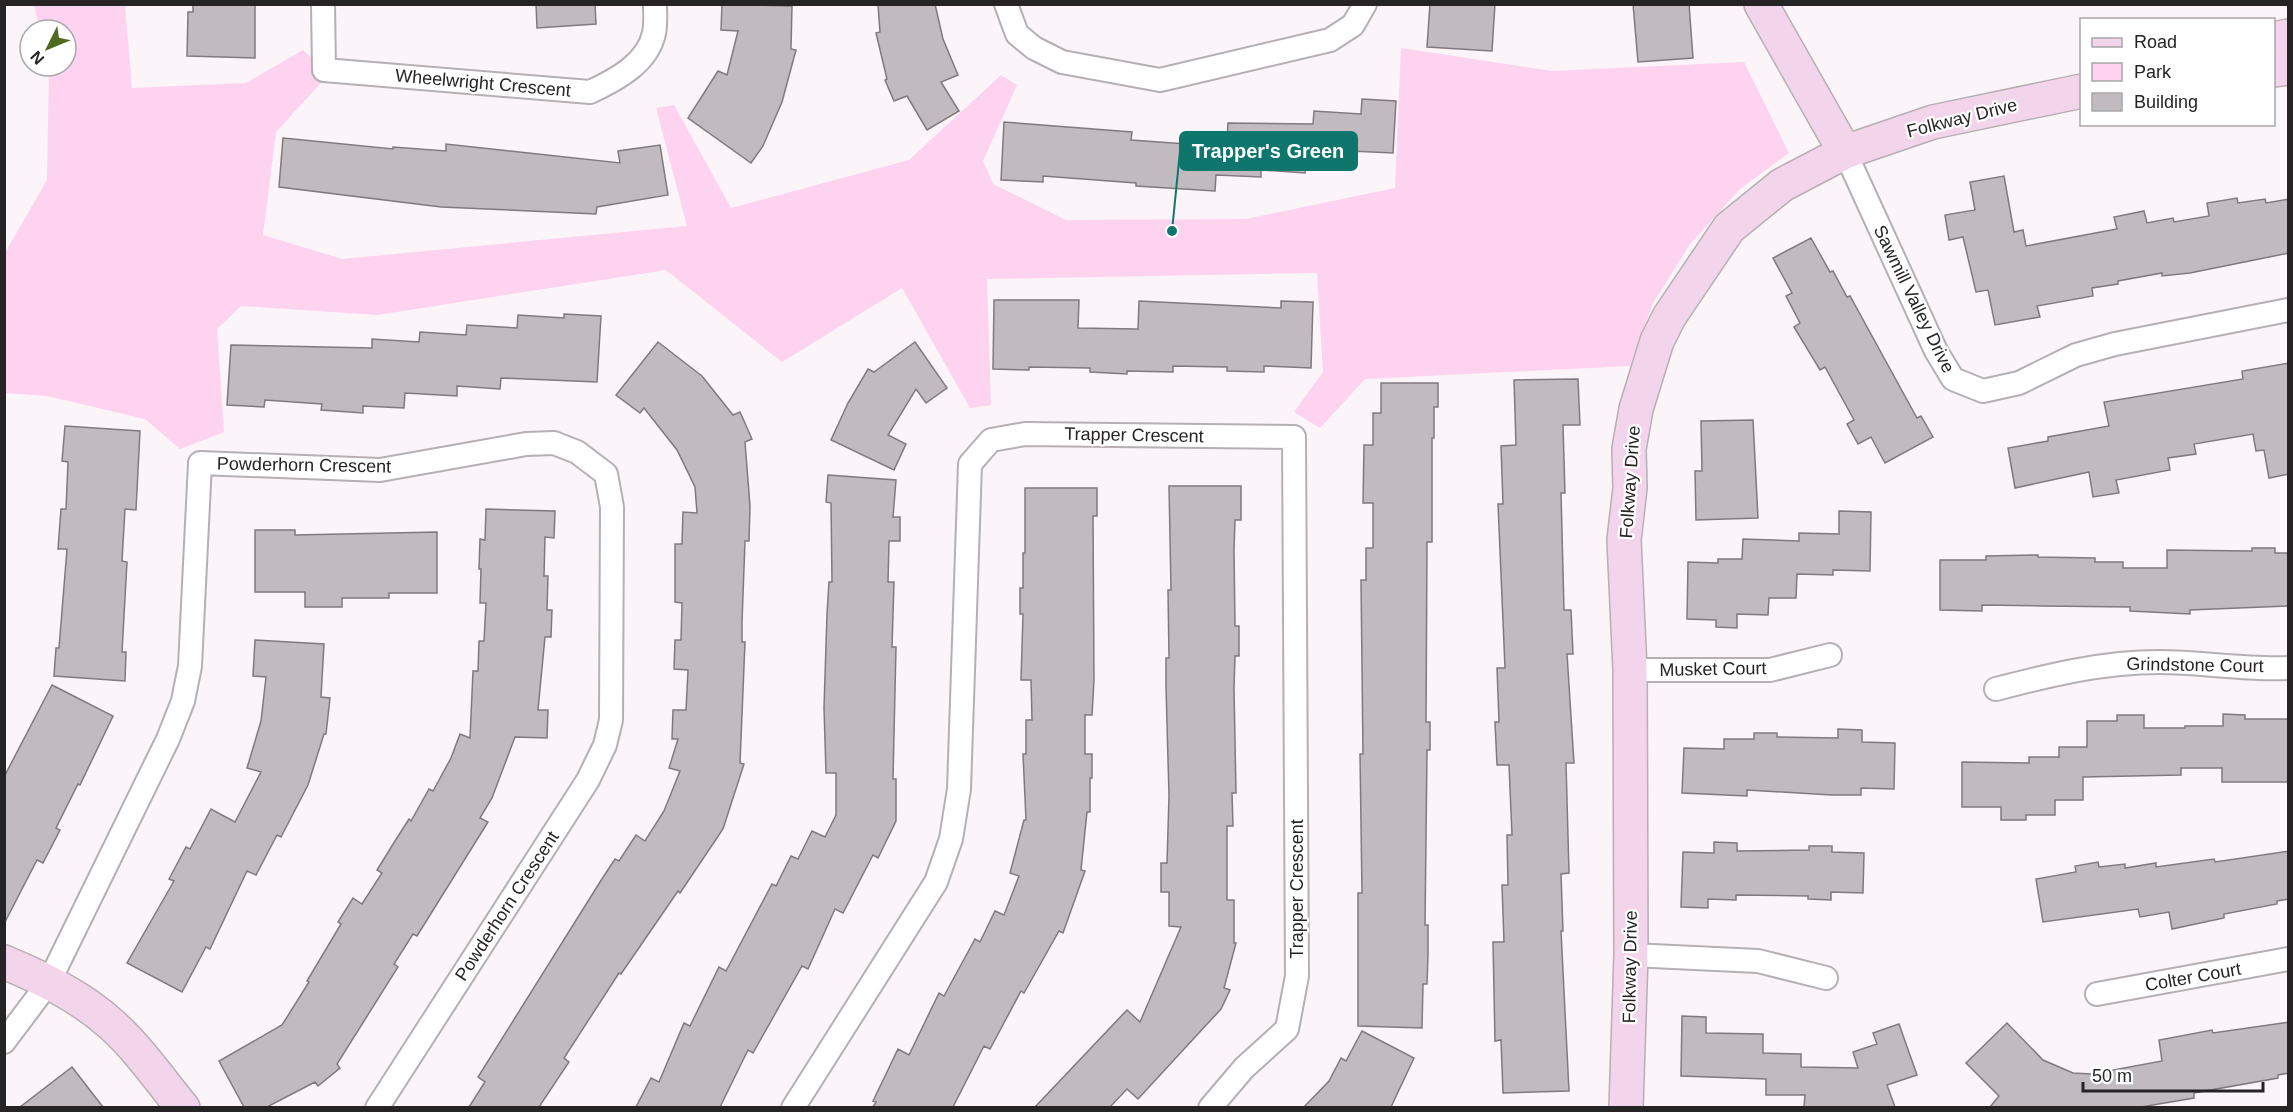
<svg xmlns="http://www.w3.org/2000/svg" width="2293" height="1112" viewBox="0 0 2293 1112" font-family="Arial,sans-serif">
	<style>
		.green { fill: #fdd3ef }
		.building { fill: #c1babf; stroke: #807a7e; stroke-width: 1.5 }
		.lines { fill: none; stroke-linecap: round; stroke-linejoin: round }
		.street-casing { stroke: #b6afb3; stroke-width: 26 }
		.secondary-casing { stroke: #b6afb3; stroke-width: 36 }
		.street { stroke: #fff; stroke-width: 22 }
		.secondary { stroke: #f3d5eb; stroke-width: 33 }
		.labels { text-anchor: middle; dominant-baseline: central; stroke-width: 4.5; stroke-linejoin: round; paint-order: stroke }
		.street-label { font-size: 18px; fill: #262325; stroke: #fff }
		.leader { fill: none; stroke: #0f766e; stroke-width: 2 }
		.callout-dot { fill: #0f766e; stroke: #fff; stroke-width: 2 }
		.callout { fill: #0f766e; stroke: #0f766e; stroke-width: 2 }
		.callout-label { font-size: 20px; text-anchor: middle; font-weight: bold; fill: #fff }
	</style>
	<rect width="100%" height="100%" fill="#fbf4f8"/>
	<!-- green -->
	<path class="green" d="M34,5H125L132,88L246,83L303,50L329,74L276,132L263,235L342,259L687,226L656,108L674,105L731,208L909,160L1001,75L1017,85L983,161L993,184L1066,220L1246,219L1395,188L1401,48L1552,71L1744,62L1789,153L1740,189L1690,244L1653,303L1630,366L1365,379L1320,428L1294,412L1323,372L1317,273L987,279L991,405L970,408L902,288L782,362L666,270L377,315L241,306L217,329L224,432L180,449L145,419L47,396L5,393V253L47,180L49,66H66V30H40Z"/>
	<!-- building -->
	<g class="building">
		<path d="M193,4H255V58L187,56L188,12H193Z"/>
		<path d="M536,4H595L596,24L537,28Z"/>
		<path d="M722,4L792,6L791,49L796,50L782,102L763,146L751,163L688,118L718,71L727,75L738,31L721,30Z"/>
		<path d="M878,4H935L943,39L958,75L941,82L959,111L927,130L907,96L894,101L885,80L887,79L876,33L880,32Z"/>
		<path d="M1430,4H1495L1492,51L1427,47Z"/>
		<path d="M1633,4H1689L1693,58L1638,62Z"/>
		<path d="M1362,99L1396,101L1393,153L1350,151V161L1306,159L1305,173L1261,170V177L1216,175L1215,191L1136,186V183L1043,176V182L1001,180L1004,122L1132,132L1131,140L1187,144V137L1227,139L1228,123L1313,124L1314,111L1361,114Z"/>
		<path d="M283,138L393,149V147L446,151V144L620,163L618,151L660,145L668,195L597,207L596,214L441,207L279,187Z"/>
		<path d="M2004,176L2014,232L2023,230L2026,246L2117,229L2114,217L2144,211L2147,223L2173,218L2174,222L2209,216L2207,203L2237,198L2238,203L2265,199L2266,203L2289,199V253L2190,273L2162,276V273L2118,281V284L2092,288L2093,296L2037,306L2040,317L1995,325L1988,290L1976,292L1963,237L1949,240L1945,215L1975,210L1970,182Z"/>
		<path d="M1811,238L1830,272L1833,271L1847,297L1850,296L1917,418L1921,416L1933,437L1885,463L1871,437L1858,444L1847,424L1854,420L1825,367L1820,370L1794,327L1800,323L1786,296L1792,293L1773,258Z"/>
		<path d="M994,300H1079L1078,328L1138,329L1139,301L1281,308V301L1313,302L1311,368L1264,366V372L1227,371V367L1173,366V372L1127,371V374L1090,372V368L1029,367V370L993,369Z"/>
		<path d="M564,314L601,316L597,382L501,378L500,389L457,386V396L405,393L404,408L363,406V413L321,410L322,404L265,400L264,407L227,405L231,345L372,348V339L419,342L420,332L466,335L467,325L517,328L518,315L564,318Z"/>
		<path d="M658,342L702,376L733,415L740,412L752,439L745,442L750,506L749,541H745L742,622V642H745L740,763L744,764L723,829L680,893L678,891L621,974L619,973L564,1058L569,1062L539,1107H469L485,1082L478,1077L600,882L615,859L619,861L636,835L645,841L664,811L680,771L669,768L678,739H672L673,710H686L688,670L674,669L675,640H681L682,603L675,602V544H682L683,512L697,513L695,487L677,450L644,408L640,413L616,395Z"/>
		<path d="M915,342L947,388L926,403L916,389L888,435L906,444L894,470L831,440L848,403L868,369L874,372Z"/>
		<path d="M2289,363V474L2269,478L2264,450L2256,451L2253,434L2194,444L2196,454L2168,458L2170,470L2116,480L2119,493L2093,497L2089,472L2015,488L2008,448L2048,441V437L2109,426L2104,402L2243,379L2242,371Z"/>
		<path d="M1578,379L1580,425H1563L1565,493H1561L1564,610H1571L1573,654H1567L1574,763H1566L1569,873L1561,874L1563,931H1561L1569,1091L1503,1093L1501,1040L1495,1041L1493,942H1504L1502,885H1508L1507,835H1512L1509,765H1497L1495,722H1499L1497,668H1505L1498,504H1503L1501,446L1516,445L1514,380Z"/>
		<path d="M1381,383H1438V407H1434V438H1432V542H1427L1426,722H1430V750H1427L1425,925H1428V955L1427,984H1423L1422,1028L1358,1026V893H1362L1360,754H1363L1361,580H1366V548H1373V503H1363L1364,445H1373V413H1381Z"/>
		<path d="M1753,420L1758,518L1696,520L1695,471H1702L1701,421Z"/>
		<path d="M65,426L140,431L136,510L125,509L122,561L127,562L122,652H126L125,681L54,676L56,648H59L67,549H58L61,509H66L68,462L62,461Z"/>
		<path d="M828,475L896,480L893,517H900V541H889L888,582H894L892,647H896L893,779H896V821L878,858L873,855L843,913L835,909L808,969L802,966L753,1053L748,1050L720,1107H636L651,1078L659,1082L684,1023L690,1026L719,967L726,971L772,884L776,886L791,856L798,859L812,831L825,837L836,815V773H826L824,708L827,614L829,582H832L831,503L826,502Z"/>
		<path d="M1169,486H1241V520H1235L1234,549L1235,626H1239V656H1235L1234,688L1236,793H1232L1233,826H1227V900H1234V943H1236L1224,988L1230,990L1221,1009L1138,1099L1127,1089L1110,1107H1035L1127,1010L1140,1022L1181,927L1169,926V892H1161V863H1167L1169,796L1166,687V658H1169L1168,590H1171Z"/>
		<path d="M1025,488H1097V516H1093L1094,680L1092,715H1085V754H1092V778H1090V812H1087L1081,870L1085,871L1063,933L1059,931L1024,993L1021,991L990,1049L984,1046L953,1107H873L876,1102L873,1101L898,1049L909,1055L939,993L944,996L975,939L980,942L995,911L1004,915L1019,876L1010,873L1024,820H1026L1023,754H1026V720H1032L1031,680H1021L1023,614H1020V588H1023V553H1025Z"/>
		<path d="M486,509L555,511L554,538L545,537L544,576H548L547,610H552L551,637H545L538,710H548L547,738L515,737L492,798L480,818L488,822L417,936L413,934L394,964L398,967L337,1064L340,1068L318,1086L315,1082L267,1107H244L219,1061L282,1025L309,982L307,981L341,924L338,922L353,898L362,904L382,873L377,870L395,841L409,819L411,821L429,789L433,791L451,758L460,734L470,738L473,671H478L479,641H484L486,603H480L481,569H479L480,539L485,540Z"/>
		<path d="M1839,511L1871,512L1870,571L1833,570V575L1797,574L1796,598H1769L1768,615L1737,614V628L1716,627V620L1687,619L1688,562L1718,563V559H1742L1743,539L1799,541V533L1839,534Z"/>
		<path d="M255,530H295V535L437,532V593H389V598H342V607H305V592H255Z"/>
		<path d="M2252,548H2275V553H2289V606L2190,610V614L2130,611V607L2043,606L1982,605V611L1940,610V560H1986V556L2038,555V557L2095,558V562H2123V568H2167V550L2252,551Z"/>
		<path d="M255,640L324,644L321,697L330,698L326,734H324L308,785L281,837L277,835L256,875L247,871L210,949L206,947L182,992L127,963L174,881L169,879L186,847L190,849L211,809L235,822L261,772L247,768L261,721L266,677L253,676Z"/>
		<path d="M52,685L113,716L80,785L78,784L56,828L60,830L43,863L37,860L4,924V777Z"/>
		<path d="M2223,714L2245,715V719H2289V782H2222V768H2181V775L2083,777V800H2055V815H2026V820H2001V807H1962V762L2029,763V757H2059V747H2087V721H2117V715H2144V728H2185V726H2223Z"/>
		<path d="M1838,729L1862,730V742L1895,743L1894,789L1861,788V795H1832L1747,790V796L1682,793L1684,748L1724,749V739H1754V733H1777V737L1838,738Z"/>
		<path d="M1714,842L1737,843V851L1809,850V846H1832V852L1864,853L1863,893L1831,892V900L1808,899V896L1736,895V900L1708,899V908L1681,907L1683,852L1714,853Z"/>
		<path d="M2289,851V899L2277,901V904L2224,914V918L2172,929L2169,912L2140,917L2138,909L2043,922L2036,879L2076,872L2075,866L2098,862L2099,867L2125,864V868L2156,863V867L2214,859L2215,862Z"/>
		<path d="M1682,1016L1706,1017V1033L1763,1034V1053L1801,1054V1067L1858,1068L1853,1052L1877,1044L1873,1033L1899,1024L1917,1075L1887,1085L1895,1107H1804L1805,1095H1766V1079L1681,1076Z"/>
		<path d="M2289,1022V1073L2278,1075V1078L2194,1093V1098L2141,1107H1990L1999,1096L1966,1063L2007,1023L2043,1060L2073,1073L2092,1074L2162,1061L2159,1040L2212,1030L2213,1033Z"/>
		<path d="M1362,1031L1414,1058L1391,1107H1304L1329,1081L1341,1058L1346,1061Z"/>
		<path d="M72,1067L103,1107H20Z"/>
	</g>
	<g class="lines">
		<!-- street casing -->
		<g class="street-casing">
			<g id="street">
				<path d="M323,4L324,70L590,92C616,80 648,63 654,33C656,24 655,14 655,4"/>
				<path d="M1006,4L1017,34L1034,48L1062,62L1160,80L1330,40L1353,25L1365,4"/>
				<path d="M1845,152L1936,351L1953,379L1983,391L2019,383L2076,355L2115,344L2288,310"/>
				<path d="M1630,670H1770L1830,655"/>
				<path d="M1996,689C2050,675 2103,662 2159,662C2202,662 2246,670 2288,668"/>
				<path d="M1631,955L1758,961L1826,978"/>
				<path d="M2097,994L2288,959"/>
				<path d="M4,1042L49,982L168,739L183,701L190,666L200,463L380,470L526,444L554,443L577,452L606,474L612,507L611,720L605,745L588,780L377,1108"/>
				<path d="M793,1108L936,882L951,839L959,789L970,464L991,440L1025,434L1294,437L1297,976L1287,1029L1244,1068L1210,1108"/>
			</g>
		</g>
		<!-- secondary casing -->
		<g class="secondary-casing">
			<g id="secondary">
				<path d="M1761,4L1845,152"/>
				<path d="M2274,39L2288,36"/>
				<path d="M2274,70L2288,68"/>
				<path d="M4,962C42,978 80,996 111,1024C138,1048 160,1080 183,1108"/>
				<path d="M1626,1108L1631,955L1630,670L1624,540L1630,488L1629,449L1636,409L1657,341L1669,317L1729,228L1782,185L1845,152L1933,122L2082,91"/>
			</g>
		</g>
		<!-- street -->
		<use href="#street" class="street"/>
		<!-- secondary -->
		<use href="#secondary" class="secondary"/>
	</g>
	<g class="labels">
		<!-- street labels -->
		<g class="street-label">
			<text transform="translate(483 83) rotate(5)">Wheelwright Crescent</text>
			<text transform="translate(1962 118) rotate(-14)">Folkway Drive</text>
			<text transform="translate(1914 299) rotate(64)">Sawmill Valley Drive</text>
			<text transform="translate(1134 435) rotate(1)">Trapper Crescent</text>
			<text transform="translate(304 465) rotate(1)">Powderhorn Crescent</text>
			<text transform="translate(1630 482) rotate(-86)">Folkway Drive</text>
			<text transform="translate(2195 665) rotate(1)">Grindstone Court</text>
			<text transform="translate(1713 669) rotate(-1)">Musket Court</text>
			<text transform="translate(1297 889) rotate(-90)">Trapper Crescent</text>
			<text transform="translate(507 906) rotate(-57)">Powderhorn Crescent</text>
			<text transform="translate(1630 967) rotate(-89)">Folkway Drive</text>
			<text transform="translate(2193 977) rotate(-10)">Colter Court</text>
		</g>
	</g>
	<!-- callouts -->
	<path class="leader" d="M1172 231L1180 151"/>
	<circle class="callout-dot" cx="1172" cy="231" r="6"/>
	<rect class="callout" x="1180" y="132" width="177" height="38" rx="6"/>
	<g class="callout-label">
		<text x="1268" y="158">Trapper's Green</text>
	</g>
	<!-- border -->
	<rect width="2293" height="1112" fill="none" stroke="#262325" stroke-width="12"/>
	<!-- legend -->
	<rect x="2080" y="18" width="195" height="108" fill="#ffffff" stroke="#a8a7a8" stroke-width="1.5"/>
	<rect x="2092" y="38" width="30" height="9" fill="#f3d5eb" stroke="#a8a7a8" stroke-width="1.5"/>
	<text x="2134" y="48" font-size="18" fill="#262325">Road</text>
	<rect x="2092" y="63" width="30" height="18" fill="#fdd3ef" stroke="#a8a7a8" stroke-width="1.5"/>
	<text x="2134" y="78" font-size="18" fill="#262325">Park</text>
	<rect x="2092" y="93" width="30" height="18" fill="#c1babf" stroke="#a8a7a8" stroke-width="1.5"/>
	<text x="2134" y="108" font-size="18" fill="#262325">Building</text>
	<!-- north arrow -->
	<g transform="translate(48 48) rotate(227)"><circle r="28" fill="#ffffff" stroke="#a8a7a8" stroke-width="1.5"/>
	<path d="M0-4.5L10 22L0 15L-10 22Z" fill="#4e6b20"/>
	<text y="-9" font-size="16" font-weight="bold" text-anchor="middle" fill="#262325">N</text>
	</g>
	<!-- scale -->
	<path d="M2083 1082v9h180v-9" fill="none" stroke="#262325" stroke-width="3"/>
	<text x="2092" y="1082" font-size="18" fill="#262325" stroke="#ffffff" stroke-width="4.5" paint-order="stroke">50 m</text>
</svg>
